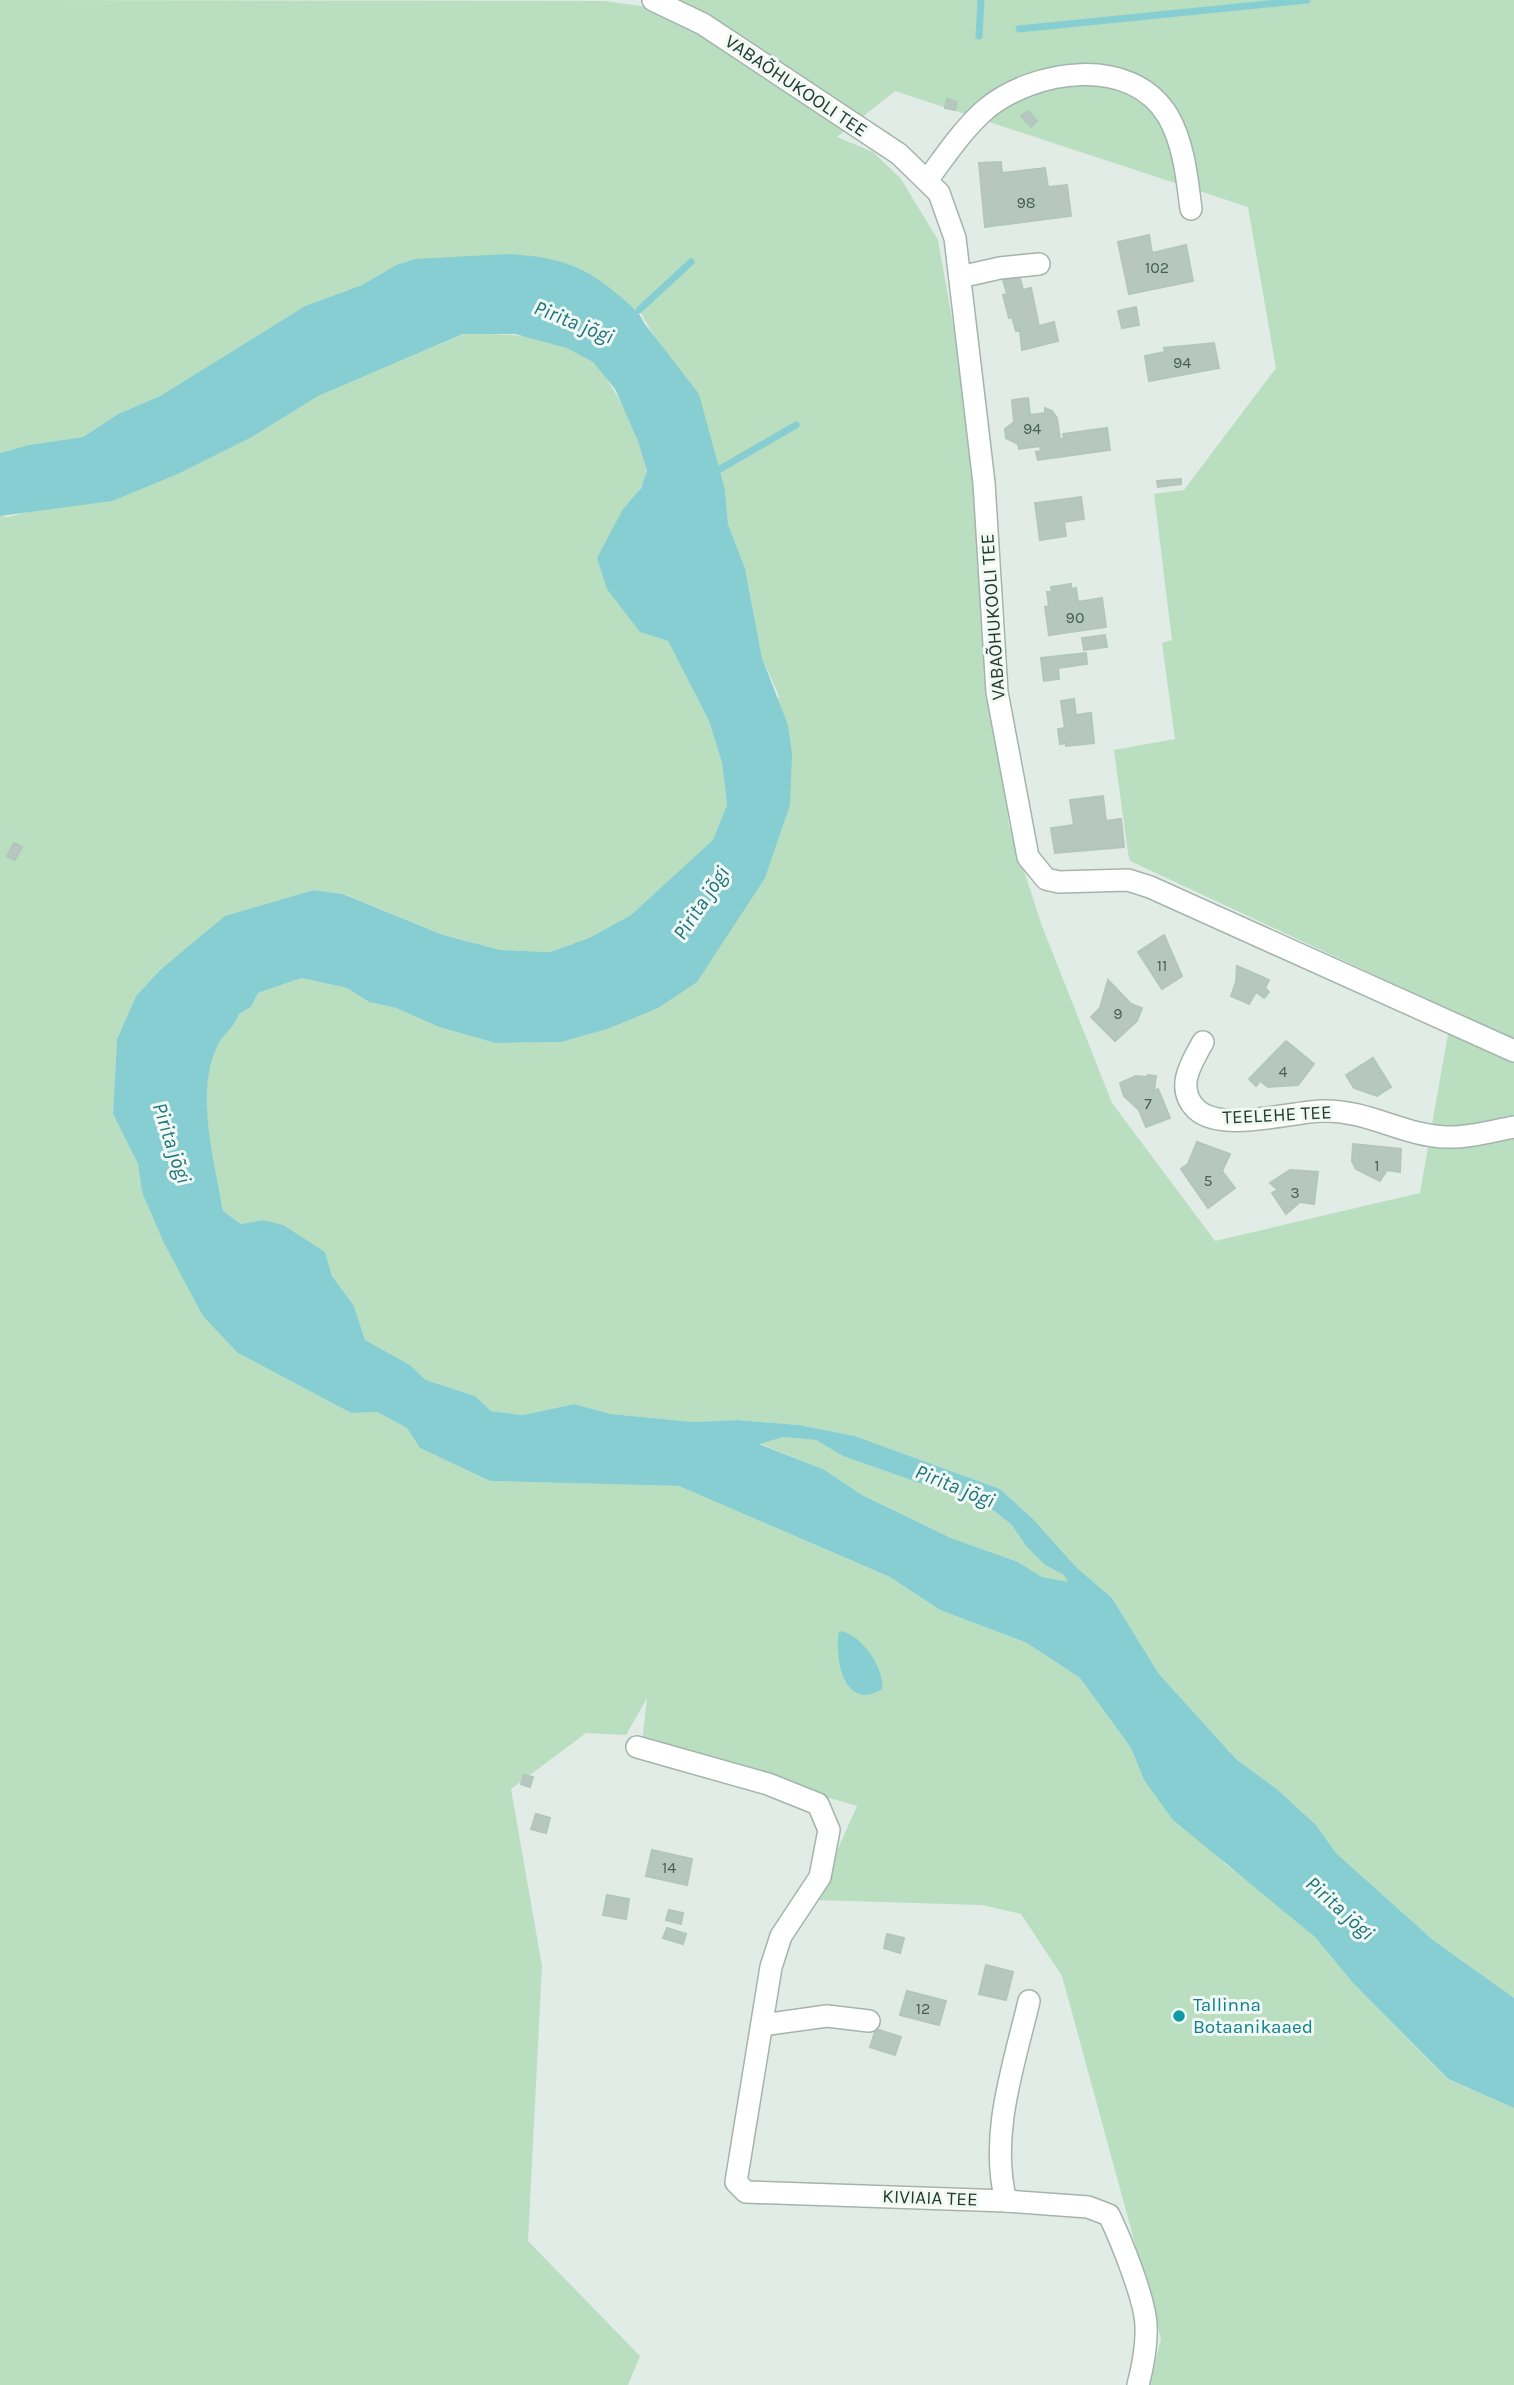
<svg xmlns="http://www.w3.org/2000/svg" width="1514" height="2385" viewBox="0 0 1514 2385" font-family="Karla,sans-serif">
	<style>
		.green { fill: #b9dec0; fill-rule: evenodd }
		.water { fill: #87ced3; fill-rule: evenodd }
		.lines { fill: none; stroke-linecap: round; stroke-linejoin: round }
		.stream { stroke: #87ced3; stroke-width: 7 }
		.building { fill: #b6c7bf; stroke: #b3c6bc; stroke-width: 2 }
		.minor-casing { stroke: #a4b4ad; stroke-width: 24 }
		.minor { stroke: #fff; stroke-width: 21 }
		.culture-dot { fill: #0f9aa8; stroke: #f2f8f4; stroke-width: 2.5 }
		.labels { text-anchor: middle; dominant-baseline: central; stroke-width: 6; stroke-linejoin: round; paint-order: stroke }
		.number-label { font-size: 16px; fill: #466056 }
		.street-label { font-size: 19px; fill: #213d33; stroke: #f2f8f4 }
		.culture-label { font-size: 19px; fill: #0d838f; stroke: #f2f8f4; text-anchor: start }
		.water-label { font-size: 21px; font-style: italic; fill: #19747b; stroke: #f2f8f4 }
	</style>
	<rect width="100%" height="100%" fill="#e1ece6"/>
	<!-- green -->
	<g class="green">
		<path d="M0,0L604,1L648,7L686,24L787,89L806,79L675,0H1514V1998L1433,1940L1336,1853L1316,1825L1278,1790L1236,1759L1159,1674L1112,1598L1076,1567L1033,1519L1000,1489L855,1436L799,1425L738,1420L694,1422L611,1414L574,1404L523,1415L491,1411L475,1396L426,1380L410,1365L365,1340L354,1306L332,1276L325,1252L262,1220L241,1224L223,1211C215,1159 193,1094 218,1045C224,1033 234,1028 239,1014L251,1007L258,993L300,978L347,988L369,1002L396,1008L439,1027L495,1043L561,1042L658,1008L779,696L762,658L745,568L728,524L725,490L707,428L639,310L633,308L451,259H415L396,265L362,285L305,306L160,396L118,414L83,437L29,445L0,453ZM895,91L1248,207L1276,368L1184,490L1154,494L1172,640L1162,643L1175,739L1114,750L1128,853L1130,861L1452,1011L1420,1193L1215,1241L1112,1103L1042,926L1009,825L987,672L975,489L962,375L938,240L901,179L873,152L837,137Z"/>
		<path d="M464,334C499,334 536,333 570,349C577,353 587,357 593,362C611,378 649,451 646,473C644,488 632,498 623,509L640,632L668,641L709,721L722,763L727,805L714,840L631,915L589,938L550,952L501,950L443,935L344,894L314,890L225,917L160,970L136,996L117,1039L113,1114L138,1164L142,1192L238,1353L351,1413L377,1412L407,1428L420,1448L490,1481L679,1486L890,1577L940,1610L1027,1643L1080,1678L1131,1748L1144,1780L1225,1864L1280,1905L1315,1937L1353,1983L1447,2079L1514,2108V2385H1149L1161,2339L1062,1976L1021,1914L982,1905L815,1900L857,1806L642,1743L647,1698L626,1735L586,1733L511,1789L542,1966L528,2241L640,2356L628,2385H0V516L8,517L180,473L252,437L317,396Z"/>
		<path d="M783,1437L816,1440L843,1456L990,1508L1011,1524L1026,1546L1045,1565L1064,1575L1069,1583L1042,1577L1018,1562L951,1538L862,1495L823,1469L758,1443Z"/>
	</g>
	<!-- water -->
	<g class="water">
		<path d="M508,254C558,257 585,265 623,299C633,308 639,311 644,323L699,394L725,490L728,524L745,568L762,658L788,725L792,754L790,805L765,878L697,982L658,1008L607,1029L561,1042L495,1043L439,1027L396,1008L369,1002L347,988L301,978L258,993L251,1007L239,1014C234,1028 224,1033 218,1045C194,1092 215,1161 223,1211L241,1224L262,1220L283,1225L325,1252L332,1276L354,1306L365,1340L410,1365L426,1380L475,1396L491,1411L523,1415L574,1404L611,1414L694,1422L738,1420L799,1425L855,1436L1000,1489L1033,1519L1076,1567L1112,1598L1159,1674L1236,1759L1278,1790L1316,1825L1336,1853L1433,1940L1514,1998V2108L1448,2079L1353,1983L1315,1937L1173,1820L1144,1780L1131,1748L1080,1678L1027,1643L940,1610L890,1577L679,1486L490,1481L420,1448L407,1428L377,1412L351,1413L238,1353L203,1316L164,1243L142,1192L138,1164L113,1114L117,1039L136,996L160,970L225,916L314,890L343,894L443,935L501,950L550,952L589,938L631,915L713,840L727,805L722,763L709,721L668,641L640,632L607,589L597,558L623,509L641,488L647,471L638,441L615,389L593,362L567,348L515,334H463L318,396L252,437L180,473L112,501L0,516V453L29,445L83,437L118,414L160,396L305,306L362,285L396,265L415,259ZM783,1437L816,1440L843,1456L990,1508L1011,1524L1026,1546L1045,1565L1064,1575L1068,1582L1042,1577L1018,1562L951,1538L862,1495L823,1469L759,1444Z"/>
		<path d="M839,1631C861,1633 885,1669 882,1689C844,1713 834,1658 839,1631Z"/>
	</g>
	<g class="lines">
		<!-- stream -->
		<g class="stream">
			<path d="M1019,29L1307,0"/>
			<path d="M979,36L981,0"/>
			<path d="M639,310L691,262"/>
			<path d="M720,469L796,425"/>
		</g>
	</g>
	<!-- building -->
	<g class="building">
		<path d="M947,99L957,102L955,110L945,108Z"/>
		<path d="M1028,111L1037,121L1031,127L1021,116Z"/>
		<path d="M1001,162L1002,173L1045,168L1048,187L1067,185L1071,216L985,227L979,163Z"/>
		<path d="M1149,235L1152,253L1186,245L1193,281L1129,294L1118,242Z"/>
		<path d="M1019,275L1023,290L1031,288L1039,326L1054,322L1058,341L1022,350L1020,331H1016L1012,317L1009,318L1003,295L1007,294L1003,280Z"/>
		<path d="M1136,307L1139,325L1122,328L1118,311Z"/>
		<path d="M1214,343L1219,368L1149,381L1145,356L1165,352L1164,348Z"/>
		<path d="M1028,398L1030,415L1045,413V408L1052,411L1057,418L1060,439H1064L1063,434L1107,428L1110,450L1038,460L1036,452L1041,451L1040,446L1019,449L1018,444L1006,438L1005,429L1014,422L1012,400Z"/>
		<path d="M1181,479V484L1158,487L1157,481Z"/>
		<path d="M1081,497L1084,519L1064,522L1066,536L1040,540L1035,503Z"/>
		<path d="M1071,584V589L1076,588L1078,602L1102,598L1106,627L1049,635L1045,607L1049,606L1047,592H1052L1051,587Z"/>
		<path d="M1105,635L1107,647L1084,650L1082,638Z"/>
		<path d="M1086,653L1087,664L1058,668L1059,679L1044,681L1041,658Z"/>
		<path d="M1074,699L1076,715L1091,713L1094,743L1066,746V743L1060,744L1058,729L1065,728L1061,701Z"/>
		<path d="M1103,796L1106,821L1121,819L1124,847L1055,853L1051,828L1074,825L1070,800Z"/>
		<path d="M14,843L22,847L15,860L7,856Z"/>
		<path d="M1164,935L1182,976L1162,989L1138,952Z"/>
		<path d="M1237,966L1269,980L1265,988L1269,992L1264,998L1256,992L1249,1004L1231,996L1236,982Z"/>
		<path d="M1108,980L1131,1004L1142,1008L1137,1021L1115,1041L1091,1017L1100,1008Z"/>
		<path d="M1286,1041L1314,1064L1298,1085L1268,1087L1260,1081L1256,1086L1249,1079Z"/>
		<path d="M1373,1058L1391,1087L1377,1096L1354,1088L1346,1075Z"/>
		<path d="M1148,1075L1156,1076L1154,1091L1158,1089L1170,1118L1146,1127L1139,1110L1124,1096L1120,1083L1136,1076L1147,1077Z"/>
		<path d="M1197,1142L1230,1154L1222,1171L1235,1188L1208,1208L1181,1169L1188,1164Z"/>
		<path d="M1353,1144L1401,1149L1400,1172L1387,1170L1380,1181L1356,1169L1352,1161Z"/>
		<path d="M1290,1170L1318,1172L1314,1204L1300,1202L1286,1214L1272,1193L1278,1190L1270,1183Z"/>
		<path d="M524,1775L533,1777L530,1787L521,1784Z"/>
		<path d="M536,1814L550,1818L546,1833L531,1829Z"/>
		<path d="M652,1850L692,1859L687,1885L646,1876Z"/>
		<path d="M607,1895L629,1899L626,1919L603,1915Z"/>
		<path d="M669,1910L683,1913L681,1924L666,1920Z"/>
		<path d="M667,1928L686,1934L683,1944L663,1938Z"/>
		<path d="M887,1934L904,1938L900,1953L884,1948Z"/>
		<path d="M986,1965L1013,1972L1006,2000L979,1994Z"/>
		<path d="M907,1991L946,2001L939,2025L900,2015Z"/>
		<path d="M876,2029L901,2037L895,2055L870,2047Z"/>
	</g>
	<g class="lines">
		<!-- minor casing -->
		<g class="minor-casing">
			<g id="minor">
				<path d="M653,0L703,24L899,154L939,193L955,238L984,483L997,692L1028,857L1046,879L1059,882L1128,880L1150,887L1514,1051"/>
				<path d="M928,179C946,155 963,129 986,109C1033,70 1131,54 1168,116C1184,144 1187,178 1191,209"/>
				<path d="M960,277L1000,268L1039,264"/>
				<path d="M1203,1042C1191,1063 1175,1088 1196,1109C1221,1133 1290,1112 1321,1111C1366,1109 1404,1136 1446,1137C1468,1138 1492,1131 1514,1127"/>
				<path d="M637,1747L768,1784L818,1804L829,1830L820,1877L781,1936L771,1967L736,2182L746,2192L1006,2201L1088,2207L1109,2215C1121,2240 1145,2299 1146,2325C1147,2345 1143,2366 1138,2385"/>
				<path d="M762,2025L827,2016L869,2021"/>
				<path d="M1006,2201C989,2135 1014,2065 1029,2001"/>
			</g>
		</g>
		<!-- minor -->
		<use href="#minor" class="minor"/>
	</g>
	<!-- markers -->
	<circle class="culture-dot" cx="1179" cy="2016" r="7"/>
	<g class="labels">
		<!-- number labels -->
		<g class="number-label">
			<text x="1026" y="202">98</text>
			<text x="1157" y="267">102</text>
			<text x="1182" y="362">94</text>
			<text x="1032" y="428">94</text>
			<text x="1075" y="617">90</text>
			<text x="1162" y="965">11</text>
			<text x="1118" y="1013">9</text>
			<text x="1283" y="1071">4</text>
			<text x="1148" y="1103">7</text>
			<text x="1377" y="1165">1</text>
			<text x="1208" y="1180">5</text>
			<text x="1295" y="1192">3</text>
			<text x="669" y="1867">14</text>
			<text x="923" y="2008">12</text>
		</g>
		<!-- street labels -->
		<g class="street-label">
			<text transform="translate(796 86) rotate(34)">VABAÕHUKOOLI TEE</text>
			<text transform="translate(993 617) rotate(-94)">VABAÕHUKOOLI TEE</text>
			<text transform="translate(1277 1115) rotate(-3)">TEELEHE TEE</text>
			<text transform="translate(930 2198) rotate(2)">KIVIAIA TEE</text>
		</g>
		<!-- culture labels -->
		<g class="culture-label">
			<text x="1193" y="2005">Tallinna<tspan x="1193" dy="22">Botaanikaaed</tspan></text>
		</g>
		<!-- water labels -->
		<g class="water-label">
			<text transform="translate(574 322) rotate(22)">Pirita jõgi</text>
			<text transform="translate(701 903) rotate(-56)">Pirita jõgi</text>
			<text transform="translate(172 1143) rotate(72)">Pirita jõgi</text>
			<text transform="translate(955 1486) rotate(22)">Pirita jõgi</text>
			<text transform="translate(1340 1908) rotate(42)">Pirita jõgi</text>
		</g>
	</g>
</svg>
